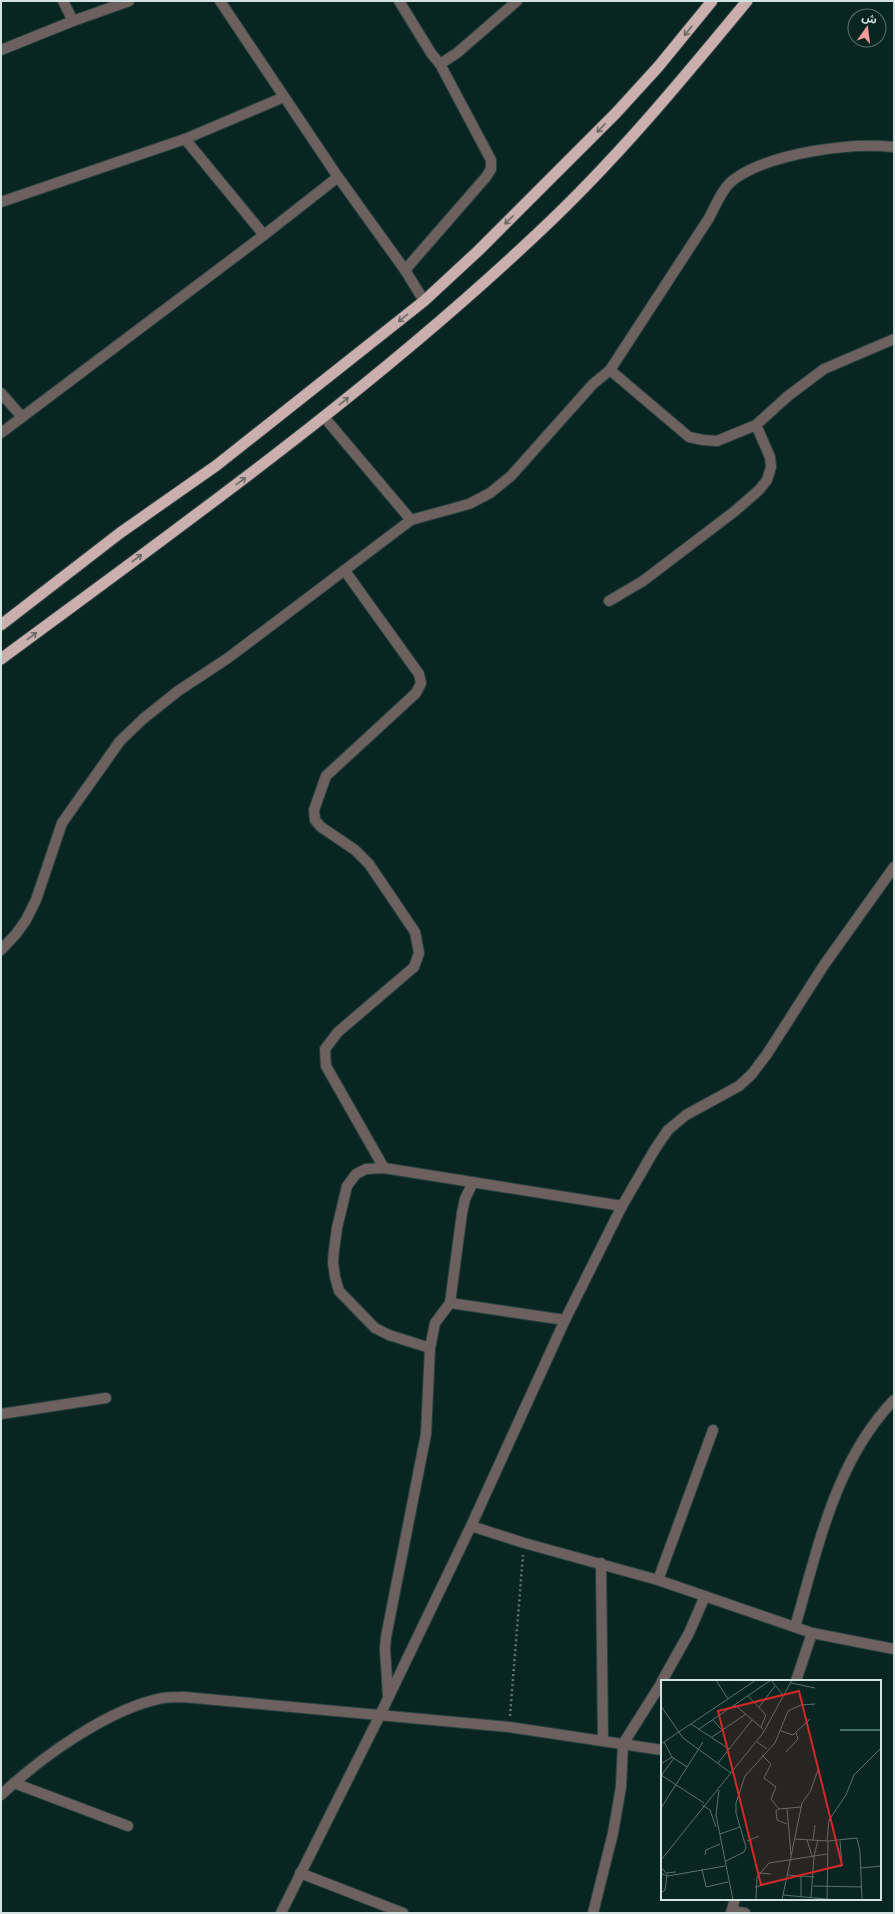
<svg xmlns="http://www.w3.org/2000/svg" width="895" height="1914" viewBox="0 0 895 1914" font-family="Lato,'Noto Sans Arabic',sans-serif">
	<style>
		.lines { fill: none; stroke-linecap: round; stroke-linejoin: round }
		.minor-casing { stroke: #294340; stroke-width: 12 }
		.trunk-casing { stroke: #294340; stroke-width: 13 }
		.path { stroke: #607673; stroke-width: 2.5; stroke-dasharray: 2 3; stroke-linecap: butt }
		.minor { stroke: #6d6160; stroke-width: 10 }
		.trunk { stroke: #caafae; stroke-width: 11 }
		.oneway { stroke: #6a6a68 }
		.inset-river { fill: none; stroke: #476f69; stroke-width: 2 }
		.inset-road { fill: none; stroke: #59716e; stroke-width: 1 }
		.view { fill: #d62828; fill-opacity: 0.15; stroke: #d62828; stroke-width: 2 }
		.inset-edge { fill: none; stroke: #d2e2df; stroke-width: 2 }
	</style>
	<rect width="100%" height="100%" fill="#092522"/>
	<g class="lines">
		<!-- minor casing -->
		<g class="minor-casing">
			<g id="minor">
				<path d="M63,1L73,21"/>
				<path d="M220,1L338,177L405,270L424,301"/>
				<path d="M399,1L431,53L440,64L491,160V169L486,177L405,270"/>
				<path d="M1,50L73,21L129,1"/>
				<path d="M440,64L457,53L517,1"/>
				<path d="M185,139L264,235"/>
				<path d="M1,202L185,139L284,97"/>
				<path d="M610,370L689,437L703,440L717,441L756,425L788,396L824,369L894,339"/>
				<path d="M1,393L22,417"/>
				<path d="M324,417L411,520"/>
				<path d="M1,433L264,235L338,177"/>
				<path d="M345,571L419,674L421,683L416,693L326,776L314,810L315,820L321,827L355,850L369,864L415,932L419,953L414,967L338,1032L325,1049L326,1066L384,1168"/>
				<path d="M609,601L643,581L735,511L759,490L767,480L771,467L770,457L756,425"/>
				<path d="M1,950L16,934L26,920L36,900L62,823L120,741L143,719L178,691L228,658L411,520L469,504L490,493L511,476L593,384L610,370L709,218C716,205 723,186 736,178C772,153 851,142 894,147"/>
				<path d="M450,1303L565,1320"/>
				<path d="M430,1348L389,1335L375,1328L339,1291L335,1277L333,1262L334,1250L337,1228L347,1186L356,1174L366,1169L384,1168L622,1206"/>
				<path d="M1,1414L106,1398"/>
				<path d="M471,1526L524,1543L658,1580L812,1633L894,1649"/>
				<path d="M601,1563L603,1741"/>
				<path d="M658,1580L713,1430"/>
				<path d="M795,1627C818,1548 835,1461 894,1400"/>
				<path d="M662,1681L689,1633L705,1596"/>
				<path d="M796,1681L812,1633"/>
				<path d="M388,1695L385,1649L386,1637L426,1434L430,1348L435,1323L450,1303L462,1213L465,1199L473,1182"/>
				<path d="M14,1783L128,1826"/>
				<path d="M1,1795C40,1758 109,1708 163,1698C170,1697 177,1697 184,1697L509,1727L662,1750"/>
				<path d="M300,1873L403,1913"/>
				<path d="M732,1911L745,1913"/>
				<path d="M281,1913L380,1715L471,1526L565,1320L622,1206L655,1149L668,1130L686,1115L739,1086L752,1074L767,1054L824,965L894,867"/>
				<path d="M593,1913L613,1833L621,1787L623,1744L662,1682"/>
				<path d="M731,1913L735,1899"/>
			</g>
		</g>
		<!-- trunk casing -->
		<g class="trunk-casing">
			<g id="trunk">
				<path d="M1,625L120,533L217,465L424,301L478,251L616,113L658,67L712,1"/>
				<path d="M1,659C185,523 372,390 539,232C615,161 681,81 747,1"/>
			</g>
		</g>
		<!-- path -->
		<path class="path" d="M510,1716L523,1555"/>
		<!-- minor -->
		<use href="#minor" class="minor"/>
		<!-- trunk -->
		<use href="#trunk" class="trunk"/>
	</g>
	<!-- one-way arrows -->
	<defs><path id="oneway-shaft" d="M-6 0H5M1.5-3L5.5 0L1.5 3" fill="none" stroke-width="1.6" stroke-linecap="round" stroke-linejoin="round"/></defs>
	<g class="oneway">
		<use href="#oneway-shaft" transform="translate(688 31) rotate(129)"/>
		<use href="#oneway-shaft" transform="translate(601 128) rotate(134)"/>
		<use href="#oneway-shaft" transform="translate(509 220) rotate(135)"/>
		<use href="#oneway-shaft" transform="translate(403 318) rotate(141)"/>
		<use href="#oneway-shaft" transform="translate(344 401) rotate(-40)"/>
		<use href="#oneway-shaft" transform="translate(241 481) rotate(-37)"/>
		<use href="#oneway-shaft" transform="translate(137 558) rotate(-37)"/>
		<use href="#oneway-shaft" transform="translate(32 636) rotate(-37)"/>
	</g>
	<!-- overview -->
	<g transform="translate(661 1680)">
		<rect width="220" height="220" fill="#092522"/>
		<path class="inset-river" d="M179,50H220"/>
		<path class="inset-road" d="M55,0L67,19M110,0L122,15M130,3L154,8M87,16L105,35L100,47M74,25L102,49M0,26L22,58L70,93M98,27L114,6M52,40L61,50M30,44L68,69M38,49L110,0M120,51L132,55L149,39M51,57L85,34M3,62L11,77L26,87M96,62L106,69M0,64L95,0M125,72L137,59L135,53M101,75L110,84L103,98L115,107L110,119L118,129M57,83L91,40M0,84L11,77M0,95L43,123M0,96L13,78M58,110L55,135L72,220M41,125L49,130L55,147M0,128L42,62M126,128L130,175M118,129L115,131L116,140L126,144M118,129L140,127M59,154L79,147M134,159L167,161L196,158L199,172L201,220M146,160L151,176M152,160L154,145M86,161L98,156M166,161L168,140L185,115L193,95L220,68M44,175L45,170L59,164M0,180L102,53L131,0M65,181L83,172L85,167L75,133V123L84,96L114,63L127,31L140,25L154,24M0,187L5,193L15,192M166,188L181,186L179,161M200,188L220,186M41,189L45,207L67,202M98,193L110,194M1,194L7,196L64,186M126,195L153,197M140,196V217M152,206L201,207M94,207L125,199M0,213L4,210L6,194M122,215L176,220M150,218L153,176L157,160M95,220L96,197L108,183L166,174M121,220L141,123L149,112L157,90M166,220L167,161"/>
		<path class="view" d="M138,11L181,185L100,205L57,31Z"/>
		<rect width="220" height="220" class="inset-edge"/>
	</g>
	<!-- border -->
	<rect width="895" height="1914" fill="none" stroke="#d2e2df" stroke-width="4"/>
	<!-- north arrow -->
	<g transform="translate(867 28) rotate(14)"><circle r="19" fill="#092522" stroke="#59716e"/>
	<path d="M0-3L7 15L0 10L-7 15Z" fill="#f59b98"/>
	<text y="-6" font-size="11" font-weight="bold" text-anchor="middle" fill="#d2e2df">ش</text>
	</g>
</svg>
